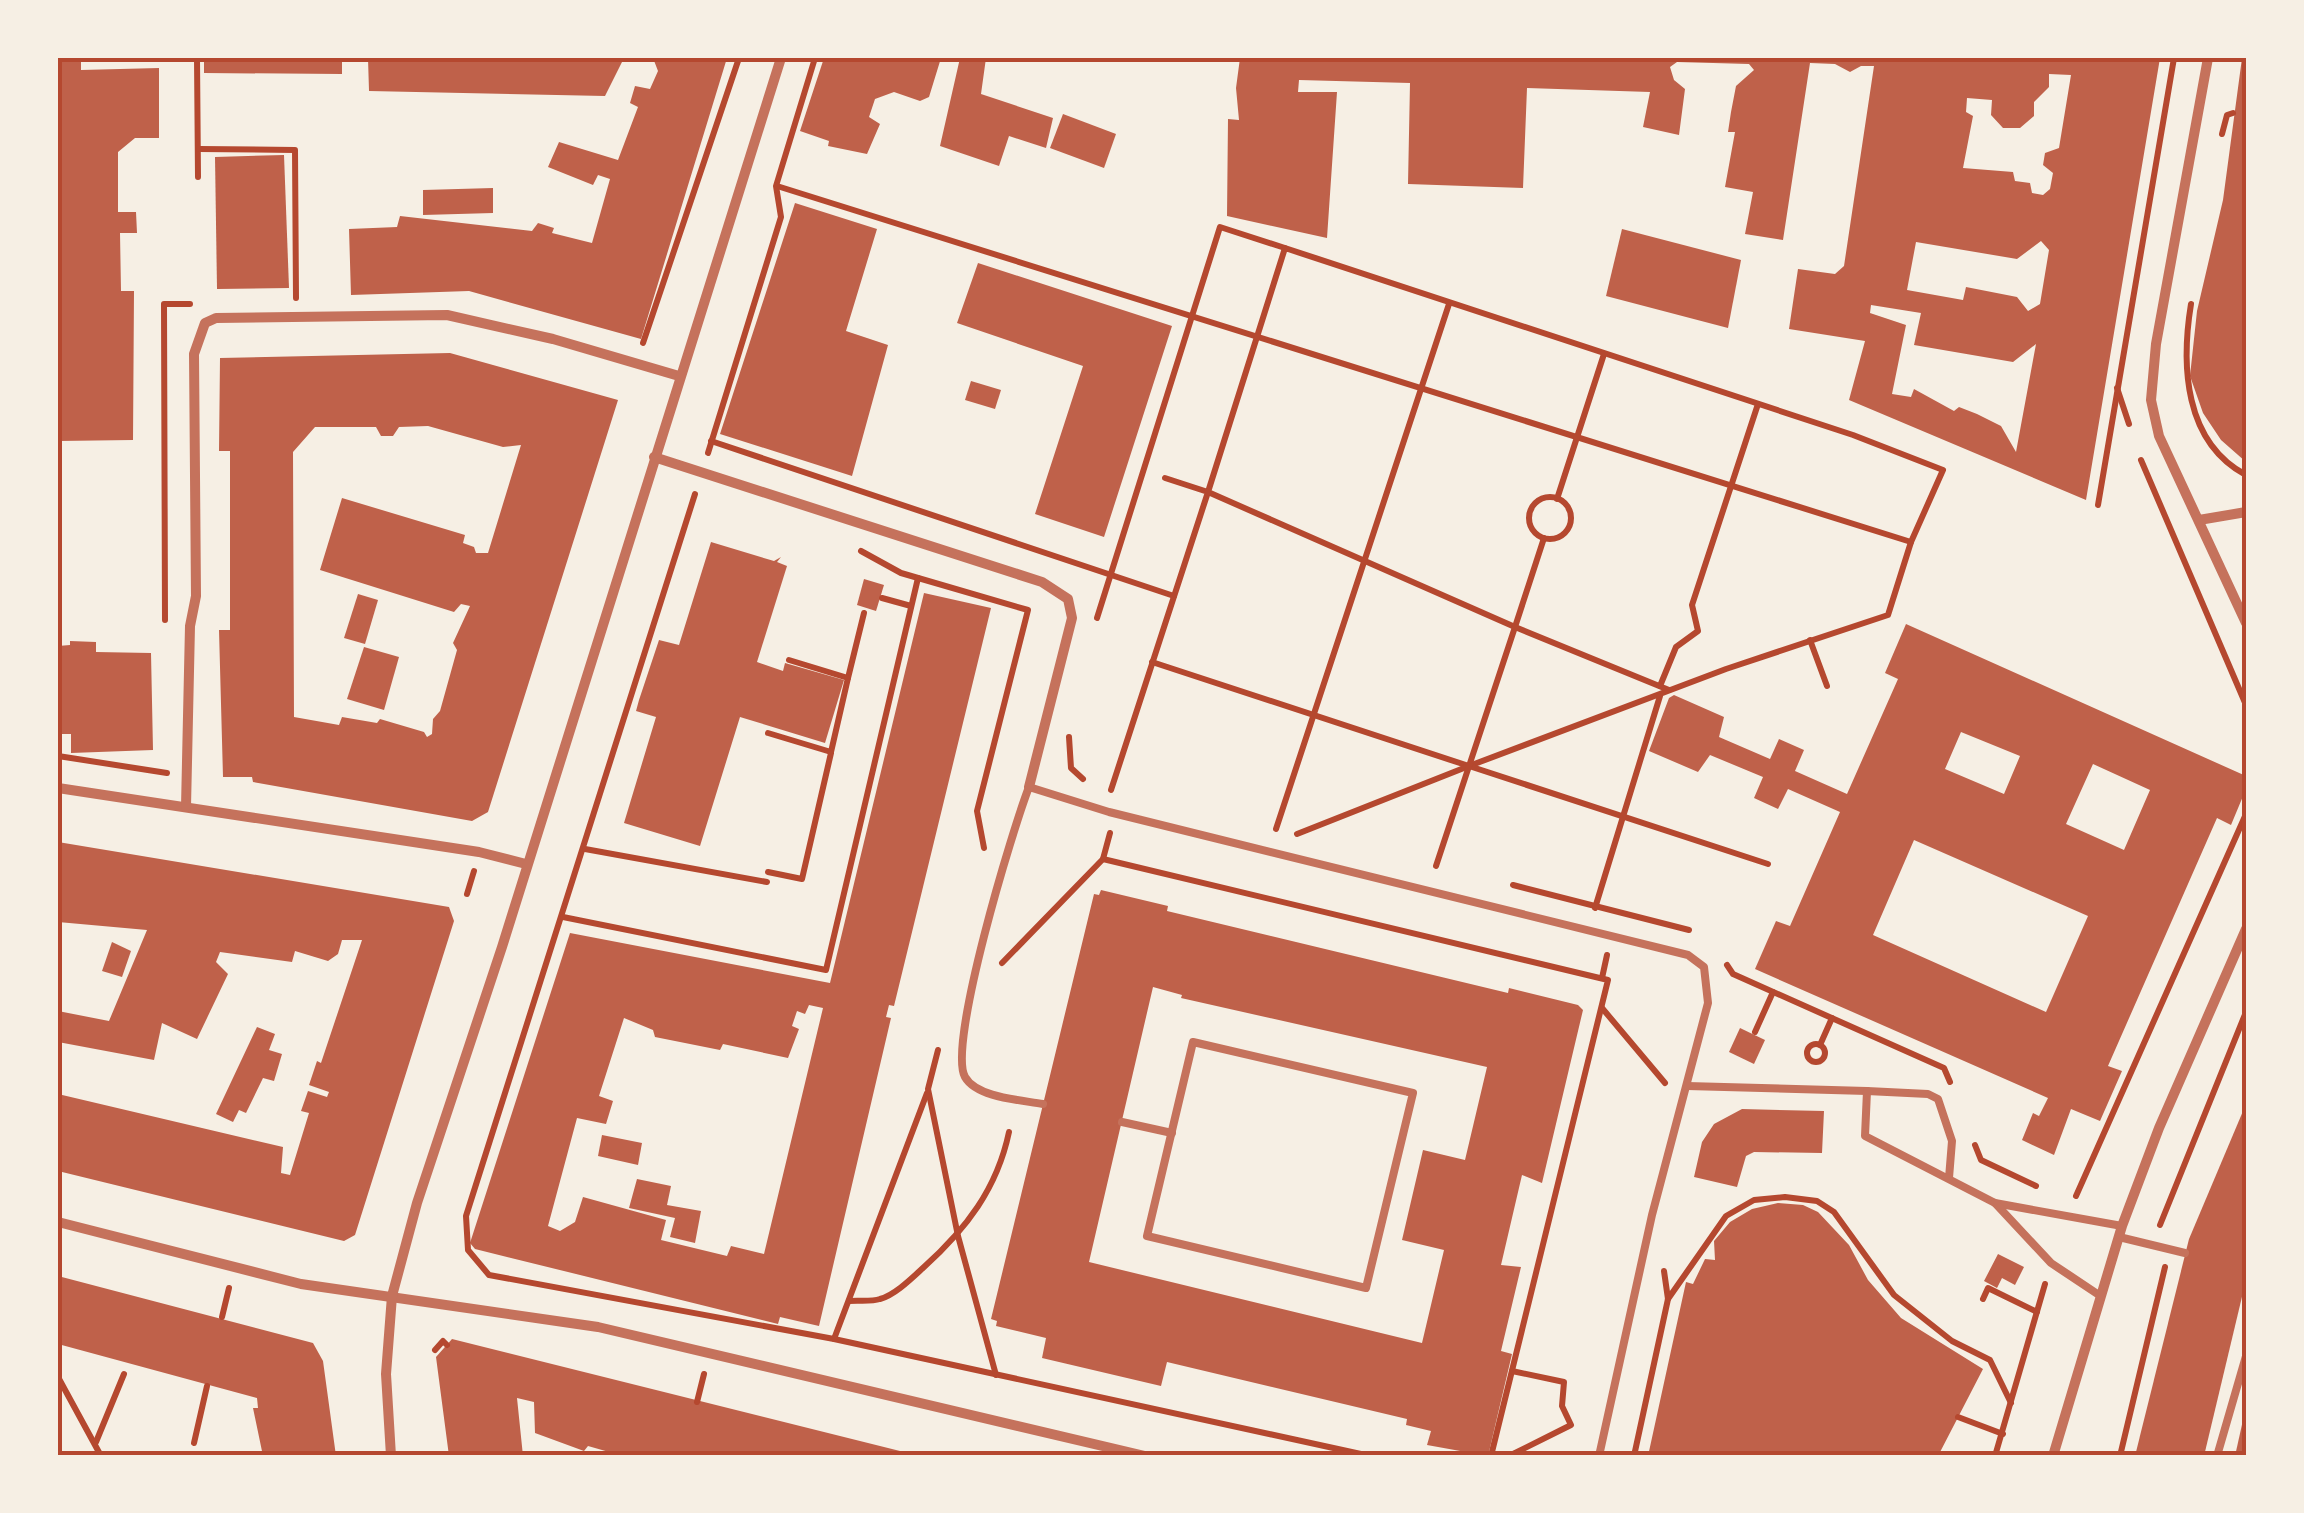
<svg xmlns="http://www.w3.org/2000/svg" width="2304" height="1513" viewBox="0 0 2304 1513" font-family="Arial,sans-serif">
	<style>
		.building { fill: #bf614a; fill-rule: evenodd }
		.lines { fill: none; stroke-linecap: round; stroke-linejoin: round }
		.path { stroke: #b5482f; stroke-width: 6 }
		.service { stroke: #c5725c; stroke-width: 8 }
		.minor { stroke: #c5725c; stroke-width: 10 }
		.neatline { fill: none; stroke: #b5482f; stroke-width: 4 }
	</style>
	<rect width="100%" height="100%" fill="#f6efe4"/>
	<!-- building -->
	<g class="building">
		<path d="M58,58H81V70L159,68V138H135L118,152V212H136L137,233H120L121,291H134L133,440L58,441Z"/>
		<path d="M204,58H342V74L204,73Z"/>
		<path d="M368,58H624L605,96L369,91Z"/>
		<path d="M653,58H727L641,339L469,291L351,295L349,229L397,227L400,216L532,231L538,223L554,228L552,233L592,243L610,179L598,175L593,185L548,167L559,142L618,160L638,107L630,103L635,86L650,89L658,71Z"/>
		<path d="M824,58H941L929,97L920,101L894,92L875,99L869,117L880,124L867,154L828,146L829,141L800,131Z"/>
		<path d="M960,58H986L981,94L1053,118L1046,148L1009,136L999,166L940,146Z"/>
		<path d="M1240,58H2160L2086,500L1849,400L1865,341L1789,329L1798,269L1835,274L1844,266L1874,66H1861L1850,72L1835,64L1810,63L1783,240L1745,234L1753,192L1725,187L1735,132H1728L1731,112L1736,86L1754,70L1749,64L1677,62L1670,67L1674,80L1685,89L1679,135L1643,127L1650,92L1527,88L1523,188L1408,184L1410,83L1299,80L1298,92H1337L1327,238L1227,216L1228,119L1239,120L1236,88ZM2049,74L2071,75L2059,148L2045,153L2043,165L2053,173L2050,189L2043,195L2032,193L2030,183L2015,181L2013,172L1963,168L1973,116L1966,112L1967,98L1992,100L1991,115L2003,128H2020L2034,116V102L2049,87ZM2041,241L2049,250L2040,304L2028,311L2017,297L1966,287L1963,300L1907,290L1916,242L2017,259ZM1871,305L1921,313L1914,345L2013,362L2036,344L2016,452L2001,426L1977,414L1959,407L1954,411L1914,389L1911,397L1892,394L1906,325L1870,313Z"/>
		<path d="M2242,58H2246V462L2221,440L2203,413L2190,376L2197,311L2223,200Z"/>
		<path d="M1063,114L1116,134L1104,168L1050,148Z"/>
		<path d="M284,155L289,288L217,289L215,157Z"/>
		<path d="M493,188V213L423,215V190Z"/>
		<path d="M795,203L877,229L846,331L888,345L852,476L720,434Z"/>
		<path d="M1622,229L1741,260L1728,328L1606,296Z"/>
		<path d="M978,263L1172,326L1104,537L1035,514L1083,366L957,323Z"/>
		<path d="M450,353L618,400L488,812L472,821L253,782L252,777H223L219,630H230V451H219L220,358ZM428,426L503,447L521,445L488,553H476L474,547L463,543L465,535L342,498L320,570L454,612L461,604L470,606L453,643L457,650L440,711L433,719L432,734L427,737L424,732L380,719L377,723L342,717L339,725L294,717L293,452L315,427H376L381,436H393L399,427Z"/>
		<path d="M971,381L1001,390L995,409L965,400Z"/>
		<path d="M711,542L774,561L781,557L777,562L787,566L757,662L783,671L785,663L844,680L825,743L740,717L700,846L624,823L656,717L636,711L639,700L659,640L679,645Z"/>
		<path d="M864,579L884,585L876,611L857,605Z"/>
		<path d="M924,593L991,608L894,1006L889,1005L886,1017L891,1018L819,1326L780,1317L778,1324L475,1249L470,1243L570,933L830,983ZM809,1005L823,1008L764,1254L731,1246L727,1256L661,1240L666,1220L583,1197L575,1222L560,1231L548,1226L577,1118L606,1124L613,1101L599,1096L624,1018L653,1030L655,1037L720,1050L723,1044L788,1058L799,1029L792,1026L797,1011L805,1014Z"/>
		<path d="M358,594L378,600L365,644L344,638Z"/>
		<path d="M1906,624L2246,776V789L2231,825L2217,818L2108,1066L2122,1071L2100,1121L2071,1109L2054,1155L2022,1140L2033,1113L2039,1116L2048,1098L1755,969L1776,921L1790,926L1840,812L1788,789L1778,809L1754,798L1763,777L1710,755L1698,772L1649,751L1669,698L1674,695L1724,717L1719,737L1770,759L1779,739L1804,750L1795,771L1847,794L1898,679L1885,673ZM1961,732L2020,756L2004,794L1945,769ZM2093,764L2150,790L2124,850L2066,824ZM1914,840L2088,916L2046,1012L1873,935Z"/>
		<path d="M70,641L96,642V652L151,653L153,750L71,753V734H58V646L70,645Z"/>
		<path d="M364,647L399,657L384,710L347,699Z"/>
		<path d="M58,842L449,907L454,921L355,1235L344,1241L58,1171V1094L283,1147L281,1173L290,1175L309,1113L301,1111L308,1091L327,1097L329,1092L309,1085L317,1061L321,1063L362,940H342L338,954L328,961L295,951L292,962L220,952L216,962L228,974L197,1039L162,1023L154,1060L58,1042V1011L109,1021L147,930L58,922Z"/>
		<path d="M1101,890L1168,906L1167,911L1508,993L1509,988L1578,1005L1583,1010L1542,1183L1522,1175L1501,1265L1521,1267L1501,1351L1512,1354L1488,1456L1427,1445L1431,1431L1406,1425L1407,1419L1167,1362L1161,1386L1042,1358L1046,1338L996,1326L997,1321L991,1319L1094,894L1099,895ZM1153,987L1182,995L1181,998L1487,1067L1465,1160L1423,1150L1402,1240L1444,1250L1422,1343L1089,1262Z"/>
		<path d="M112,942L131,951L122,977L102,971Z"/>
		<path d="M257,1027L275,1034L269,1050L282,1054L274,1081L263,1078L246,1113L239,1110L233,1122L216,1114Z"/>
		<path d="M1740,1028L1765,1040L1754,1064L1729,1052Z"/>
		<path d="M2246,1104V1280L2204,1456H2135L2189,1239Z"/>
		<path d="M1742,1109L1824,1111L1822,1153L1754,1152L1746,1156L1737,1187L1694,1177L1702,1142L1714,1124Z"/>
		<path d="M602,1135L642,1143L638,1165L598,1156Z"/>
		<path d="M637,1179L671,1186L667,1205L701,1211L695,1243L670,1237L675,1218L629,1208Z"/>
		<path d="M1778,1203L1803,1205L1818,1212L1849,1245L1868,1280L1901,1318L1983,1369L1938,1456H1648L1686,1282L1693,1284L1705,1259L1715,1260L1714,1241L1730,1222L1752,1209Z"/>
		<path d="M1998,1254L2024,1267L2015,1285L2002,1278L1997,1288L1984,1281Z"/>
		<path d="M58,1276L313,1343L323,1361L336,1456H263L253,1408H258L257,1398L58,1344Z"/>
		<path d="M452,1339L912,1454L911,1456H623L588,1446L584,1451L535,1433L534,1402L517,1398L523,1456H449L436,1357Z"/>
		<path d="M2245,1411L2246,1456H2235Z"/>
	</g>
	<g class="lines">
		<!-- path -->
		<g class="path">
			<path d="M197,58L198,177"/>
			<path d="M2222,134L2227,115L2233,113"/>
			<path d="M199,149L295,150L296,298"/>
			<path d="M777,186L1911,542"/>
			<path d="M2191,304C2181,365 2184,442 2246,475"/>
			<path d="M643,343L739,58"/>
			<path d="M2117,388L2129,424"/>
			<path d="M711,441L1174,596"/>
			<path d="M708,453L781,217L776,186L815,58"/>
			<path d="M2141,460L2246,705"/>
			<path d="M695,494L466,1216L468,1250L489,1275L834,1339L1370,1456"/>
			<circle cx="1550" cy="518" r="21"/>
			<path d="M1557,499L1604,354"/>
			<path d="M2098,505L2174,58"/>
			<path d="M861,551L901,573L1028,610L977,811L984,848"/>
			<path d="M882,598L911,606"/>
			<path d="M1097,618L1220,227L1285,248"/>
			<path d="M165,620L164,304H190"/>
			<path d="M1810,640L1827,686"/>
			<path d="M1152,662L1469,766L1726,669L1888,615L1911,542L1943,470L1853,435L1285,248L1208,492L1515,627L1544,538"/>
			<path d="M848,678L864,613"/>
			<path d="M1660,686L1676,647L1698,631L1692,605L1758,404"/>
			<path d="M768,733L831,752L848,678L789,660"/>
			<path d="M1069,737L1071,768L1083,779"/>
			<path d="M58,756L167,773"/>
			<path d="M1111,790L1208,492L1165,478"/>
			<path d="M1276,829L1449,304"/>
			<path d="M1297,834L1469,766L1768,864"/>
			<path d="M585,849L767,882"/>
			<path d="M1103,859L1608,980L1491,1456"/>
			<path d="M1436,866L1515,627L1669,690"/>
			<path d="M768,872L802,879L831,753"/>
			<path d="M1513,885L1689,930"/>
			<path d="M467,894L474,871"/>
			<path d="M1595,908L1660,696"/>
			<path d="M563,917L826,970L918,578"/>
			<path d="M1002,963L1103,859L1110,833"/>
			<path d="M1727,965L1733,974L1944,1068L1950,1082"/>
			<path d="M1602,978L1607,955"/>
			<path d="M1602,1008L1665,1083"/>
			<path d="M1755,1032L1773,992"/>
			<circle cx="1816" cy="1053" r="9"/>
			<path d="M1820,1045L1832,1018"/>
			<path d="M938,1050L928,1089L958,1236L996,1375"/>
			<path d="M1975,1145L1981,1160L2036,1186"/>
			<path d="M2076,1196L2246,814"/>
			<path d="M2160,1225L2246,1012"/>
			<path d="M1668,1299L1726,1216L1754,1200L1785,1197L1817,1201L1834,1212L1894,1295L1952,1341L1990,1360L2011,1403"/>
			<path d="M1983,1299L1988,1288L2037,1312"/>
			<path d="M849,1301C858,1300 871,1302 880,1299C895,1295 912,1278 924,1267C966,1229 997,1189 1009,1132"/>
			<path d="M222,1317L229,1288"/>
			<path d="M834,1339L927,1093"/>
			<path d="M435,1350L443,1341L447,1345"/>
			<path d="M58,1377L101,1456"/>
			<path d="M697,1402L704,1374"/>
			<path d="M1958,1417L2003,1434"/>
			<path d="M96,1442L124,1374"/>
			<path d="M194,1443L207,1386"/>
			<path d="M1509,1456L1571,1425L1562,1406L1564,1382L1512,1371"/>
			<path d="M1634,1456L1668,1299L1664,1271"/>
			<path d="M1995,1456L2045,1284"/>
			<path d="M2120,1456L2165,1267"/>
		</g>
		<!-- service -->
		<g class="service">
			<path d="M1193,1042L1413,1093L1366,1288L1147,1236Z"/>
			<path d="M1687,1086L1867,1091"/>
			<path d="M1043,1104C1022,1100 977,1098 965,1077C947,1045 1013,828 1029,787L1109,812L1688,955L1704,967L1708,1003L1652,1215L1599,1456"/>
			<path d="M1122,1122L1172,1133"/>
			<path d="M1949,1178L1952,1141L1938,1099L1928,1094L1867,1091L1865,1136L1995,1203L2122,1226"/>
			<path d="M1995,1203L2051,1263L2099,1295"/>
			<path d="M2119,1237L2185,1253"/>
			<path d="M2217,1456L2246,1356"/>
		</g>
		<!-- minor -->
		<g class="minor">
			<path d="M2208,58L2156,344L2151,400L2159,436L2246,623"/>
			<path d="M654,457L1042,582L1068,599L1072,618L1029,787"/>
			<path d="M2199,520L2246,512"/>
			<path d="M58,788L479,852L526,864"/>
			<path d="M186,807L190,626L196,596L194,354L205,323L216,318L447,315L553,339L679,376"/>
			<path d="M58,1222L301,1284L598,1327L1145,1456"/>
			<path d="M391,1456L386,1374L392,1296L417,1203L502,947L781,58"/>
			<path d="M2053,1456L2122,1226L2159,1128L2246,929"/>
		</g>
	</g>
	<!-- border -->
	<rect width="2304" height="1513" fill="none" stroke="#f6efe4" stroke-width="120"/>
	<rect x="60" y="60" width="2184" height="1393" class="neatline"/>
</svg>
